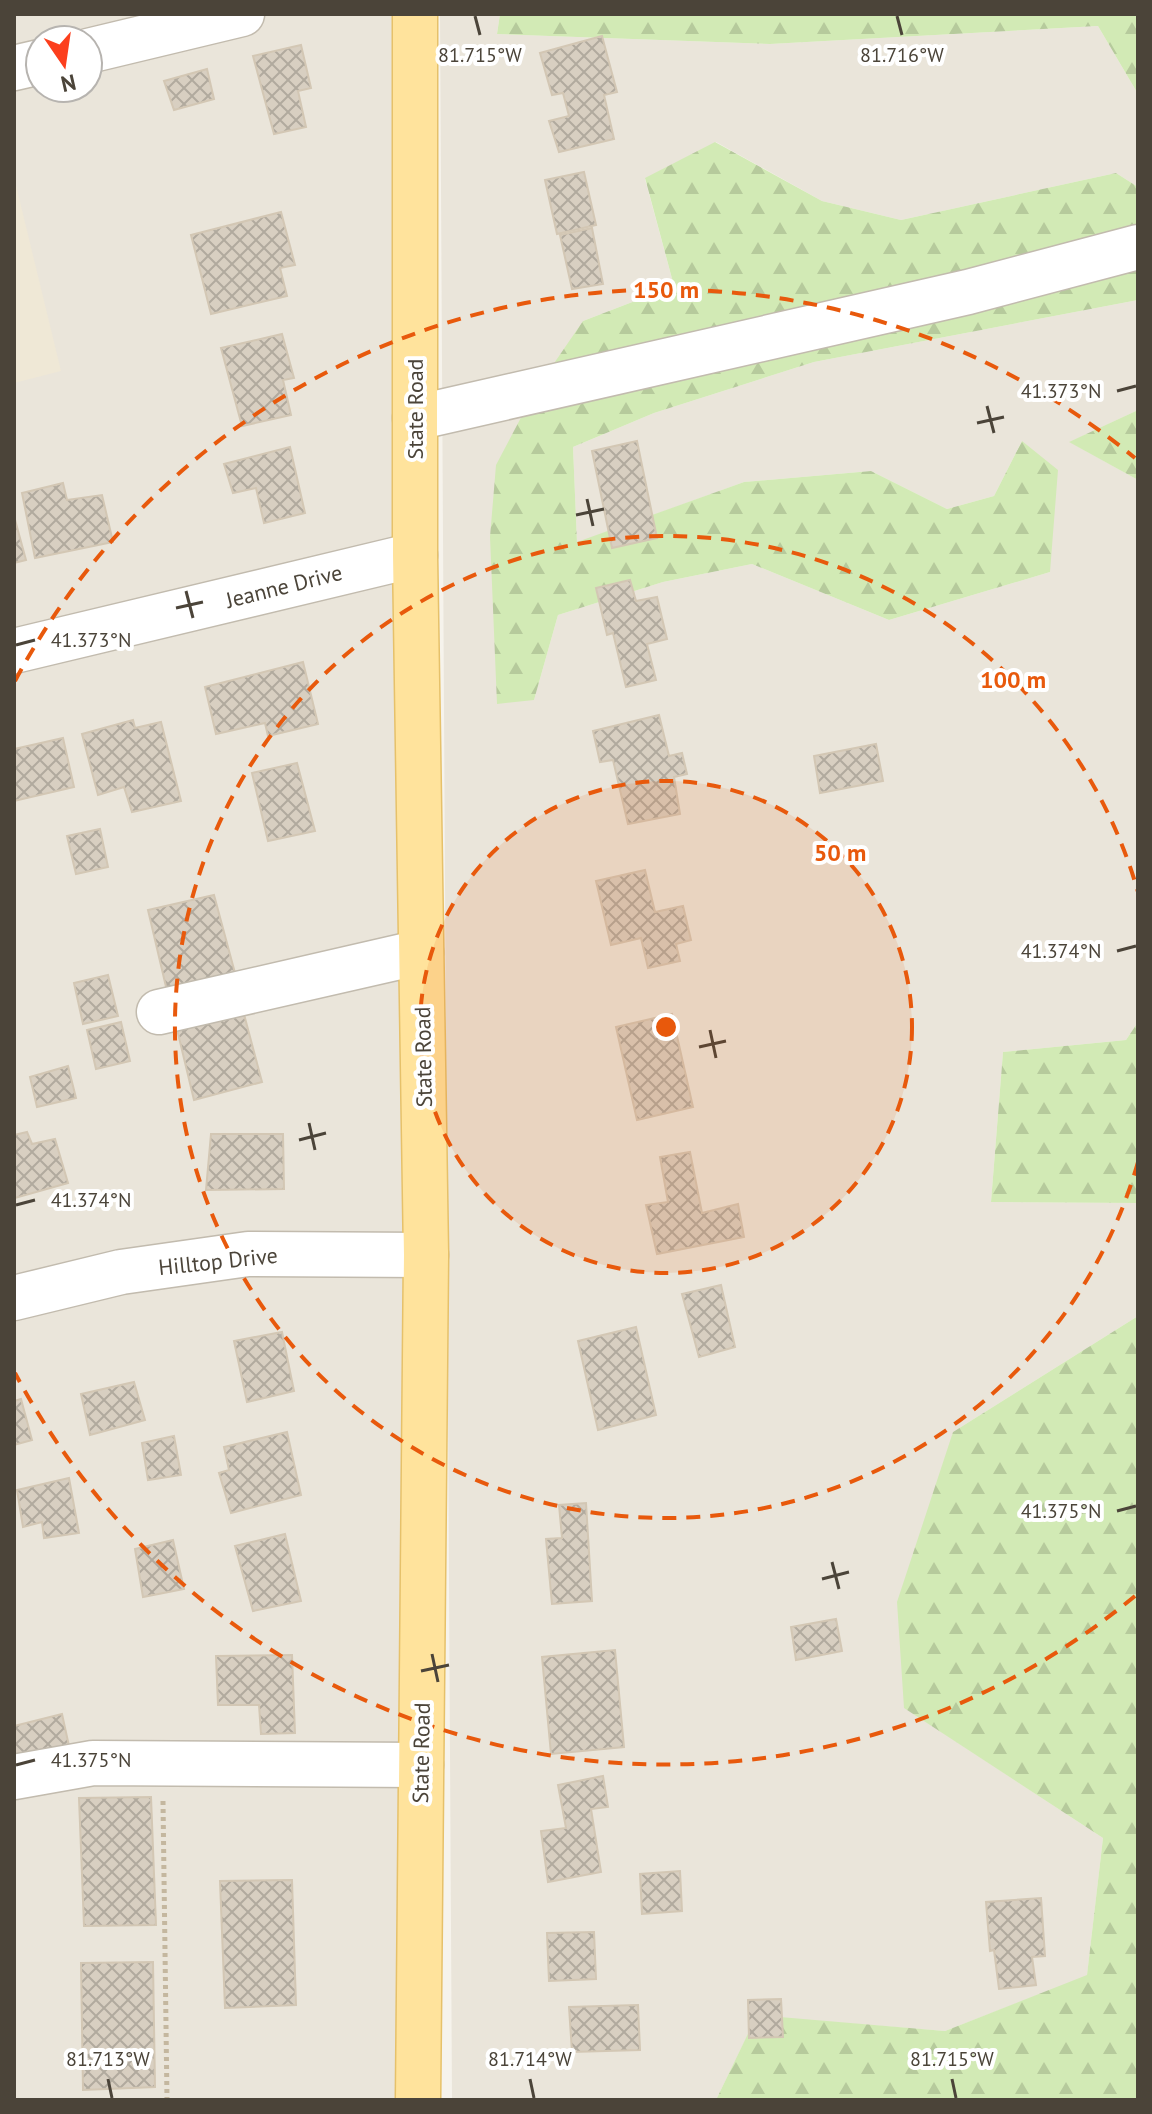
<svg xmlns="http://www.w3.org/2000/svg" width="1152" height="2114" viewBox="0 0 1152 2114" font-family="'PT Sans',sans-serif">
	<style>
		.residential { fill: #eae5da; fill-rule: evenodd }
		.education { fill: #efe8d6 }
		.forest { fill: url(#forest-firs) }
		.building { fill: url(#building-cross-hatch); stroke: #d3c7b4; stroke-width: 2 }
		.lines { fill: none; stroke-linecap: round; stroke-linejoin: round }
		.minor-casing { stroke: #c2bbae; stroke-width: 47 }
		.major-casing { stroke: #e6c16a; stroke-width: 47 }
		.path { stroke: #c4b79f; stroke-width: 5; stroke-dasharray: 4 4; stroke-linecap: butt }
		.minor { stroke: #fff; stroke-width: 44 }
		.major { stroke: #ffe39c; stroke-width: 44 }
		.ticks { fill: none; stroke: #4b4439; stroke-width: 3 }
		.ring { fill: none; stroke: #e8590c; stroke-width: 4; stroke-dasharray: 14 10 }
		.labels { text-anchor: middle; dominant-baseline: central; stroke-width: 8; stroke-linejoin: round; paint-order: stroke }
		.street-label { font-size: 22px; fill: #4b4439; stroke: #fff }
		.ticks-label { font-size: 20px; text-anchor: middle; fill: #4b4439; stroke: #fff; stroke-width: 8; stroke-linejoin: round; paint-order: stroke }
		.centre { fill: #e8590c; stroke: #fff; stroke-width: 4 }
		.ring-label { font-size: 24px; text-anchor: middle; font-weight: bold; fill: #e8590c; stroke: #fff; stroke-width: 8; stroke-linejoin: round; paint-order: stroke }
	</style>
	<defs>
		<pattern id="forest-firs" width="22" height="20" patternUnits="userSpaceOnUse" patternTransform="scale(2)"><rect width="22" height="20" fill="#d2eab5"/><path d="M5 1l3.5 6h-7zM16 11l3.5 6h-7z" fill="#b6ca9c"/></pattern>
		<pattern id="building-cross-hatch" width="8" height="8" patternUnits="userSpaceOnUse" patternTransform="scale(2)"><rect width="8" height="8" fill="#d8cfc1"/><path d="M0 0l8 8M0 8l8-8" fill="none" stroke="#b1aa9e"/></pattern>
	</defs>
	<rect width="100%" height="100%" fill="#f6f3ec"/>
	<!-- residential -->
	<g class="residential">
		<path d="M14,14H414L423,2100H14ZM40,40H88V88H40Z"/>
		<path d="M440,14H500L497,34L770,44L1098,26L1138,94V187L1116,173L901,220L822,201L716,142L645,179L674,286L583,321L534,700L558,615L663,582L752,564L889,620L1050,572L1022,441L994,496L947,509L871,471L744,482L577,543L573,447L654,413L814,362L1138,300V410L1070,442L1138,480V1022L1126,1040L1003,1052L991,1202L1138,1203V1316L953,1432L905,1708L1103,1838L1087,1976L945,2031L757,2016L716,2100H452Z"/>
	</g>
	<!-- education -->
	<path class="education" d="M14,177L61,371L14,383Z"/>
	<!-- forest -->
	<g class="forest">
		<path d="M500,14H1138V94L1098,26L770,44L497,34Z"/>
		<path d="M715,142L822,201L901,220L1116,173L1138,187V300L814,362L654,413L573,447L577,542L744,482L871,471L947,509L994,496L1022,441L1058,470L1050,572L889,620L752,564L663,582L558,615L534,700L497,704L490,537L496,465L535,391L583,321L674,286L645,178Z"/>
		<path d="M1138,410V480L1069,442Z"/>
		<path d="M1138,1022V1203L991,1202L1003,1052L1126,1040Z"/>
		<path d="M1138,1316V2100H716L757,2015L945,2031L1087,1975L1103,1838L904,1708L897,1602L953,1432Z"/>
	</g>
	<!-- building -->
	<g class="building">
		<path d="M602,36L617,92L604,95L614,139L559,152L549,121L569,116L563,93L552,95L540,53Z"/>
		<path d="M301,45L311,88L298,91L306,127L274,134L253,56Z"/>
		<path d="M207,69L214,99L174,110L164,81Z"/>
		<path d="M584,172L596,225L557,234L545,180Z"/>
		<path d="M281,212L295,265L280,268L287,296L211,314L191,235Z"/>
		<path d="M592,228L603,284L572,289L560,235Z"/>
		<path d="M282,334L294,378L283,380L291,415L242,426L221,348Z"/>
		<path d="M637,441L657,538L612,548L592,451Z"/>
		<path d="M290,447L305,513L264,523L256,488L233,493L224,464Z"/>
		<path d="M63,483L67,500L102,495L113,542L35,558L22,493Z"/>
		<path d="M14,516L26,560L14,563Z"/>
		<path d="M630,580L636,601L657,597L667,639L647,644L656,680L626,687L613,633L607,635L596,588Z"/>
		<path d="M303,662L318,724L268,736L265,723L216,734L205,687Z"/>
		<path d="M659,715L669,756L682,753L687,774L674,777L680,814L628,824L613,760L600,762L593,731Z"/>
		<path d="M133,720L135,728L161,722L181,801L132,812L124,787L98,795L82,734Z"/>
		<path d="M63,738L74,787L14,801V749Z"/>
		<path d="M876,744L883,781L820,793L814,756Z"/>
		<path d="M297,763L315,831L268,841L252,773Z"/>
		<path d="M100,829L108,867L76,874L67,836Z"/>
		<path d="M645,870L655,912L683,906L691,940L676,944L680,961L648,968L641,938L611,945L596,881Z"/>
		<path d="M214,895L235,973L167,991L148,910Z"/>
		<path d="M108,975L118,1016L83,1024L74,983Z"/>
		<path d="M241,1003L262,1082L194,1100L175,1021Z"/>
		<path d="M672,1014L693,1107L637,1120L616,1027Z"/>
		<path d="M121,1022L130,1061L96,1069L87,1030Z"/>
		<path d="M68,1066L76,1098L37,1107L30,1077Z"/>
		<path d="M27,1132L32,1144L55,1139L68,1183L15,1198L14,1135Z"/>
		<path d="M211,1134H283L284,1189L206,1190Z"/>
		<path d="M690,1152L702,1213L738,1204L744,1237L657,1254L646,1205L668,1202L660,1157Z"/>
		<path d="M721,1285L735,1347L699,1357L682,1294Z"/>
		<path d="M636,1327L656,1415L598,1430L578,1341Z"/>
		<path d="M282,1332L294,1391L247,1402L234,1341Z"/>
		<path d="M134,1382L145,1420L90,1435L81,1394Z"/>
		<path d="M21,1399L32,1440L14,1445V1401Z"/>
		<path d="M287,1432L301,1495L231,1513L219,1473L229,1470L224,1447Z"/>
		<path d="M174,1436L181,1475L148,1480L142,1443Z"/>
		<path d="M69,1478L79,1533L44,1538L42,1522L23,1527L17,1490Z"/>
		<path d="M586,1503L592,1601L552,1604L546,1539L562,1538L559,1505Z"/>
		<path d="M285,1534L301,1601L253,1611L235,1546Z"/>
		<path d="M173,1540L184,1589L143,1597L135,1549Z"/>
		<path d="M836,1619L842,1651L796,1660L791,1627Z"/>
		<path d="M615,1650L624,1747L551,1754L542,1657Z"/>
		<path d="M292,1655L295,1733L261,1734L259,1705H218L216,1656Z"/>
		<path d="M62,1714L69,1746L14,1759V1726Z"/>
		<path d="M603,1776L608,1807L591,1809L601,1872L548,1882L541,1831L566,1828L558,1785Z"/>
		<path d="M151,1797L156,1925L84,1926L79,1798Z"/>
		<path d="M680,1871L682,1911L642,1914L640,1874Z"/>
		<path d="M292,1880L296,2005L225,2008L220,1881Z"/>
		<path d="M1041,1898L1045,1956L1032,1957L1036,1985L999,1989L994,1950L990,1951L986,1902Z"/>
		<path d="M594,1932L596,1979L549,1981L547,1933Z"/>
		<path d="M153,1962L155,2087L83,2090L81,1963Z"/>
		<path d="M781,1999L783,2037L749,2038L748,2000Z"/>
		<path d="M638,2005L640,2050L572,2052L569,2007Z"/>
	</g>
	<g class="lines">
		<!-- minor casing -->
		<g class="minor-casing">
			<g id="minor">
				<path d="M88,51L242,14"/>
				<path d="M14,68L40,62"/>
				<path d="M415,418L968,292L1138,247"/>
				<path d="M14,651L415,555"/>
				<path d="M159,1012L421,952"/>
				<path d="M14,1298L121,1272L248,1254L426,1255"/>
				<path d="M14,1777L93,1763L421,1765"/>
			</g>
		</g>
		<!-- major casing -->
		<g class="major-casing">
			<path id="major" d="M415,14V555L426,1255L418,2100"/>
		</g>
		<!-- path -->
		<path class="path" d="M163,1801L167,2100"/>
		<!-- minor -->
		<use href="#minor" class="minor"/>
		<!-- major -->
		<use href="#major" class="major"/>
	</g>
	<!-- ticks -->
	<path class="ticks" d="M475,16L480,35M897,16L902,35M1117,391L1136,386M987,406L994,433M977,423L1004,417M587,499L593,526M576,515L604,509M186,591L193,618M176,608L203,602M16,645L35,640M1117,951L1136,946M710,1030L716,1058M699,1047L726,1041M309,1123L315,1150M299,1140L326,1133M16,1205L35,1200M1117,1511L1136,1506M832,1562L839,1589M822,1579L849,1572M432,1654L438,1682M421,1671L449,1665M16,1765L35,1760M108,2079L112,2098M530,2079L534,2098M952,2079L956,2098"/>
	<!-- distance rings -->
	<circle cx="666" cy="1027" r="246" fill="#e8590c" fill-opacity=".12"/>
	<g class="ring">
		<circle cx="666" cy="1027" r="246"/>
		<path d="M1138 1162A491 491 0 1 1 1138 892"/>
		<path d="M1135 1596A737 737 0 0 1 15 1373M15 681A737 737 0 0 1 1135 458"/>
	</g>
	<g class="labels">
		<!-- street labels -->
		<g class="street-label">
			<text transform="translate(415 409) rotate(-90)">State Road</text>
			<text transform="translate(284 586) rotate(-14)">Jeanne Drive</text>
			<text transform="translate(423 1057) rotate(-91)">State Road</text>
			<text transform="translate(218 1261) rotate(-6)">Hilltop Drive</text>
			<text transform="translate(421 1753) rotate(-89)">State Road</text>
		</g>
	</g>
	<g class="ticks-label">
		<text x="480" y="62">81.715°W</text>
		<text x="902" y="62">81.716°W</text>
		<text x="1061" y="398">41.373°N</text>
		<text x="91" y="647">41.373°N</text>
		<text x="1061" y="958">41.374°N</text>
		<text x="91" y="1207">41.374°N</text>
		<text x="1061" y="1518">41.375°N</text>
		<text x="91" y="1767">41.375°N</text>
		<text x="108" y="2066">81.713°W</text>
		<text x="530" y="2066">81.714°W</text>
		<text x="952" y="2066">81.715°W</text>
	</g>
	<circle cx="666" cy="1027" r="12" class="centre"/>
	<g class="ring-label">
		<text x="666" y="298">150 m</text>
		<text x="1013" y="688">100 m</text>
		<text x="840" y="861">50 m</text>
	</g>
	<!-- border -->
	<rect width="1152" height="2114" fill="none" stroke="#4b4439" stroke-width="32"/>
	<!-- north arrow -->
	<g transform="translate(64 64) rotate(167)"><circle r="38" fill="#ffffff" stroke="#b7b4b0" stroke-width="2"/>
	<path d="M0-6L14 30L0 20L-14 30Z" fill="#fc3f1d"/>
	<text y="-12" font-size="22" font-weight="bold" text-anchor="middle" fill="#4b4439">N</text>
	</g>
</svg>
